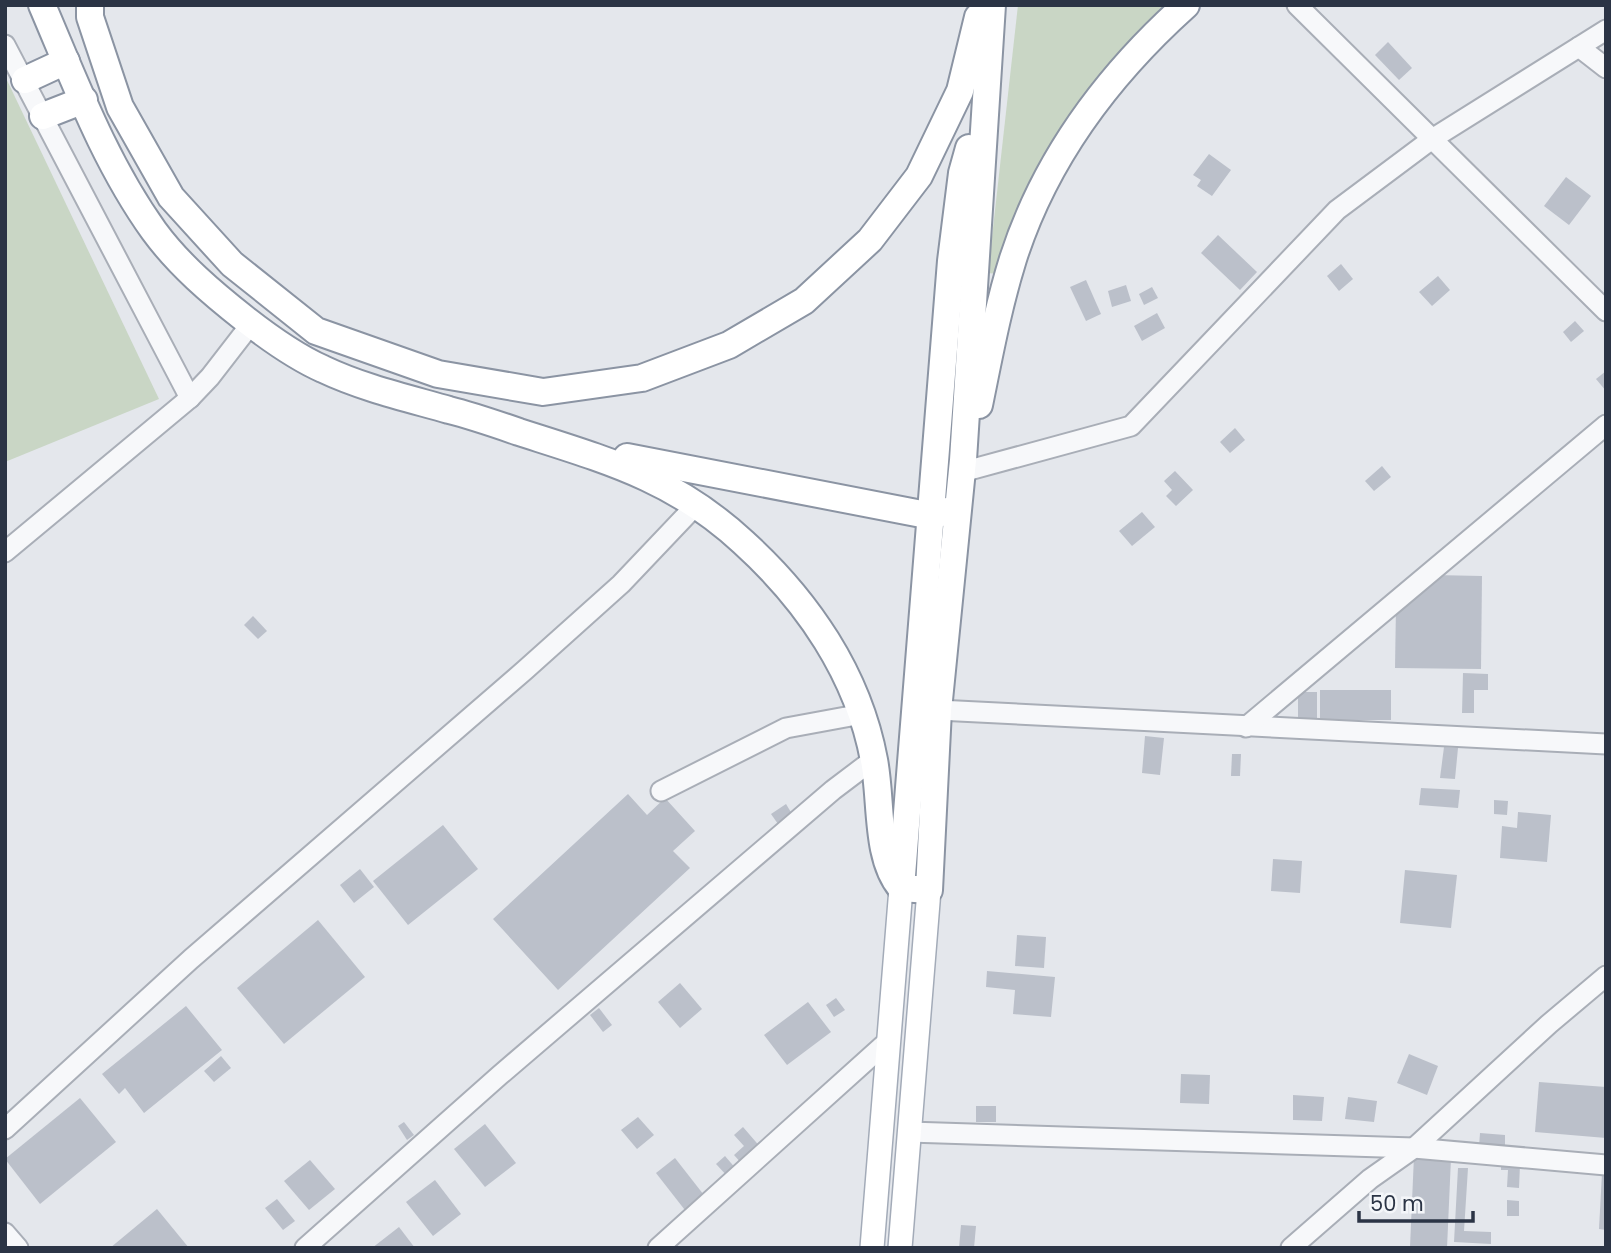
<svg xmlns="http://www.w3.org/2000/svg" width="1611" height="1253" viewBox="0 0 1611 1253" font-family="Poppins,sans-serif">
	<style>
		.green { fill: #c9d6c5 }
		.building { fill: #bbc0ca }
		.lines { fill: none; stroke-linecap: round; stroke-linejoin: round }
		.minor-casing { stroke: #a9aeb7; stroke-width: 23 }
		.major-casing { stroke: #a3abb8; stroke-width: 26 }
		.highway-casing { stroke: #8b94a3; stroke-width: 30 }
		.minor { stroke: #f7f8fa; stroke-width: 19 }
		.major { stroke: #fff; stroke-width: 23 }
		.highway { stroke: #fff; stroke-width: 26 }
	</style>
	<rect width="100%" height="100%" fill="#e4e7ec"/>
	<!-- green -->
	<g class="green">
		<path d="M1018,5H1170L997,274L988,273Z"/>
		<path d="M5,76L159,399L5,462Z"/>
	</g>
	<!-- building -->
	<g class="building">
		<path d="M1388,42L1412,68L1399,80L1375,55Z"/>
		<path d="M1209,154L1231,170L1212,196L1197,186L1201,180L1193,175Z"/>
		<path d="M1566,177L1591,196L1569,225L1544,206Z"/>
		<path d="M1218,235L1257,272L1240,290L1201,253Z"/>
		<path d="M1341,264L1353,279L1339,291L1327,276Z"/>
		<path d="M1438,276L1450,290L1432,306L1419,292Z"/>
		<path d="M1086,280L1101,314L1086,321L1070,287Z"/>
		<path d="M1126,285L1131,301L1112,307L1108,291Z"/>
		<path d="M1152,287L1158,298L1144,305L1139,294Z"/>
		<path d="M1157,313L1165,328L1142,341L1134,326Z"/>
		<path d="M1575,321L1584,331L1571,342L1563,332Z"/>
		<path d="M1606,371V391L1596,379Z"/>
		<path d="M1235,428L1245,440L1230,453L1220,442Z"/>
		<path d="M1382,466L1391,477L1374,491L1365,481Z"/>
		<path d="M1175,471L1193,490L1176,506L1166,496L1172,490L1164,481Z"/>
		<path d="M1142,512L1155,527L1132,546L1119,531Z"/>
		<path d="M1434,575L1482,576L1481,669L1395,668L1396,606Z"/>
		<path d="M253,616L267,631L258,639L244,625Z"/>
		<path d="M1463,673L1488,674V690H1474V713H1462Z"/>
		<rect x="1320" y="690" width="71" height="30"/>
		<rect x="1298" y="692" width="19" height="28"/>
		<path d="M1145,736L1164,738L1160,775L1142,773Z"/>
		<path d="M1444,747L1458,748L1455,779L1440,778Z"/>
		<path d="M1232,754H1241L1240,776H1231Z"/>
		<path d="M1421,788L1460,790L1458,808L1419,805Z"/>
		<path d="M628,794L647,815L665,798L695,831L673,851L690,868L558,990L493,919Z"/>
		<path d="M1494,800L1508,801L1507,815L1494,814Z"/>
		<path d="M786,804L792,814L778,824L771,814Z"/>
		<path d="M1518,812L1551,815L1547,862L1500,858L1502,826L1517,828Z"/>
		<path d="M443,825L478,869L408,925L373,881Z"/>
		<path d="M1273,859L1302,861L1300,893L1271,891Z"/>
		<path d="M360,869L374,887L354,903L340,885Z"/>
		<path d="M1405,870L1457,875L1451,928L1400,923Z"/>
		<path d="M318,920L365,977L284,1044L237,988Z"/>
		<path d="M1017,935L1046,937L1044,968L1015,966Z"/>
		<path d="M987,971L1055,977L1051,1017L1013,1014L1015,990L986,987Z"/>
		<path d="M680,983L702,1009L680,1028L658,1002Z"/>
		<path d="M836,998L845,1010L834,1017L826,1005Z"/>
		<path d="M808,1002L831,1032L787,1065L764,1035Z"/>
		<path d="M186,1006L222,1050L144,1113L125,1088L119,1094L102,1074Z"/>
		<path d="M599,1008L612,1025L603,1032L590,1015Z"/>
		<path d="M1409,1054L1438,1066L1427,1095L1397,1083Z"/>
		<path d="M221,1056L231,1068L214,1082L204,1071Z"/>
		<path d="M1181,1074L1210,1075L1209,1104L1180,1103Z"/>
		<path d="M1539,1082L1606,1087V1138L1535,1132Z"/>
		<path d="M1293,1095L1324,1097L1322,1121L1293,1120Z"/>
		<path d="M1348,1097L1377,1101L1374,1122L1345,1119Z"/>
		<path d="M80,1098L116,1142L40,1204L5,1159Z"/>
		<rect x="976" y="1106" width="20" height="16"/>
		<path d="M638,1117L654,1135L637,1149L621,1130Z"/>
		<path d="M404,1122L414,1135L407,1140L398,1126Z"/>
		<path d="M485,1124L516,1163L485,1187L454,1149Z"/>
		<path d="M743,1127L762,1149L743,1165L734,1155L744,1146L734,1135Z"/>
		<path d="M1480,1133L1505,1135V1148L1479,1147Z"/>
		<path d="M725,1156L737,1170L729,1178L716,1164Z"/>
		<path d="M1414,1156L1451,1158L1447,1248L1410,1247Z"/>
		<path d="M675,1158L707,1199L688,1214L656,1173Z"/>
		<path d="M310,1160L335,1189L309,1210L284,1181Z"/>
		<path d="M1501,1164L1520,1165L1519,1188L1507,1187L1508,1170H1501Z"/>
		<path d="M1458,1168H1468L1464,1231L1491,1232V1244L1454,1242Z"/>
		<path d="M1602,1173L1606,1174V1230L1599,1229Z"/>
		<path d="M435,1180L461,1214L433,1236L406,1202Z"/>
		<path d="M277,1199L295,1221L283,1230L265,1208Z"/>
		<path d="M1507,1200L1519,1201V1216H1507Z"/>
		<path d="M157,1209L189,1248H110Z"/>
		<path d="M961,1225L976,1226L974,1248H959Z"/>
		<path d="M399,1227L415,1248H372Z"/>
	</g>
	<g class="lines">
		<!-- minor casing -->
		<g class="minor-casing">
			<g id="minor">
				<path d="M1297,5L1606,311"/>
				<path d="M5,45L190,398"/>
				<path d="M1579,47L1606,68"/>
				<path d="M962,472L1131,426L1337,210L1432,139L1606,30"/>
				<path d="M5,552L190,398L210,377L251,324"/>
				<path d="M938,710L1606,744"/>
				<path d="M1246,727L1606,425"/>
				<path d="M661,791L786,728L862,714"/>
				<path d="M5,1129L191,959L525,670L621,584L697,504"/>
				<path d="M909,1132L1414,1148L1606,1165"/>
				<path d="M5,1233L18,1248"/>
				<path d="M305,1248L500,1075L833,790L874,759"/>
				<path d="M658,1248L888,1041"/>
				<path d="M1291,1248L1370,1179L1414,1148L1549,1024L1606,976"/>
			</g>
		</g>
		<!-- major casing -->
		<g class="major-casing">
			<g id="major">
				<path d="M872,1248L901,888"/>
				<path d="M900,1248L929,890"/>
			</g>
		</g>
		<!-- highway casing -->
		<g class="highway-casing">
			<g id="highway">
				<path d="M42,5C75,82 105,163 154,231C179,265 212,293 245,319C268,337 296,357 323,369C363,388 407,398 449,410C473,416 496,424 519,432C606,460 674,478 743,542C807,600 858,674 874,760C882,800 875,857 901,888L929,890L938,710L963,460L992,5"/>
				<path d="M90,5V17L120,107L171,197L232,264L316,331L438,374L543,392L642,378L729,345L804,301L870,240L919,176L960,91L978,17"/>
				<path d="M25,80L66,61"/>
				<path d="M43,116L84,100"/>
				<path d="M979,405C989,356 998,307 1013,259C1045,159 1108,75 1186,5"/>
				<path d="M627,457L932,516L947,511"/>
				<path d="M901,888L951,261L962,173L969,148"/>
			</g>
		</g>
		<!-- minor -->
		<use href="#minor" class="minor"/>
		<!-- major -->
		<use href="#major" class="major"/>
		<!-- highway -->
		<use href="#highway" class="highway"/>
	</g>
	<!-- border -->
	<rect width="1611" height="1253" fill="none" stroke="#2b3445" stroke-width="14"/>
	<!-- scale -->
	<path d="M1359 1211v10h114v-10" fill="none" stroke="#2b3445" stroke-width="3.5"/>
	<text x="1370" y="1211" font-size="21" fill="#2b3445" stroke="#f4f6f9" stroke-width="5" paint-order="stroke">50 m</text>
</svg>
